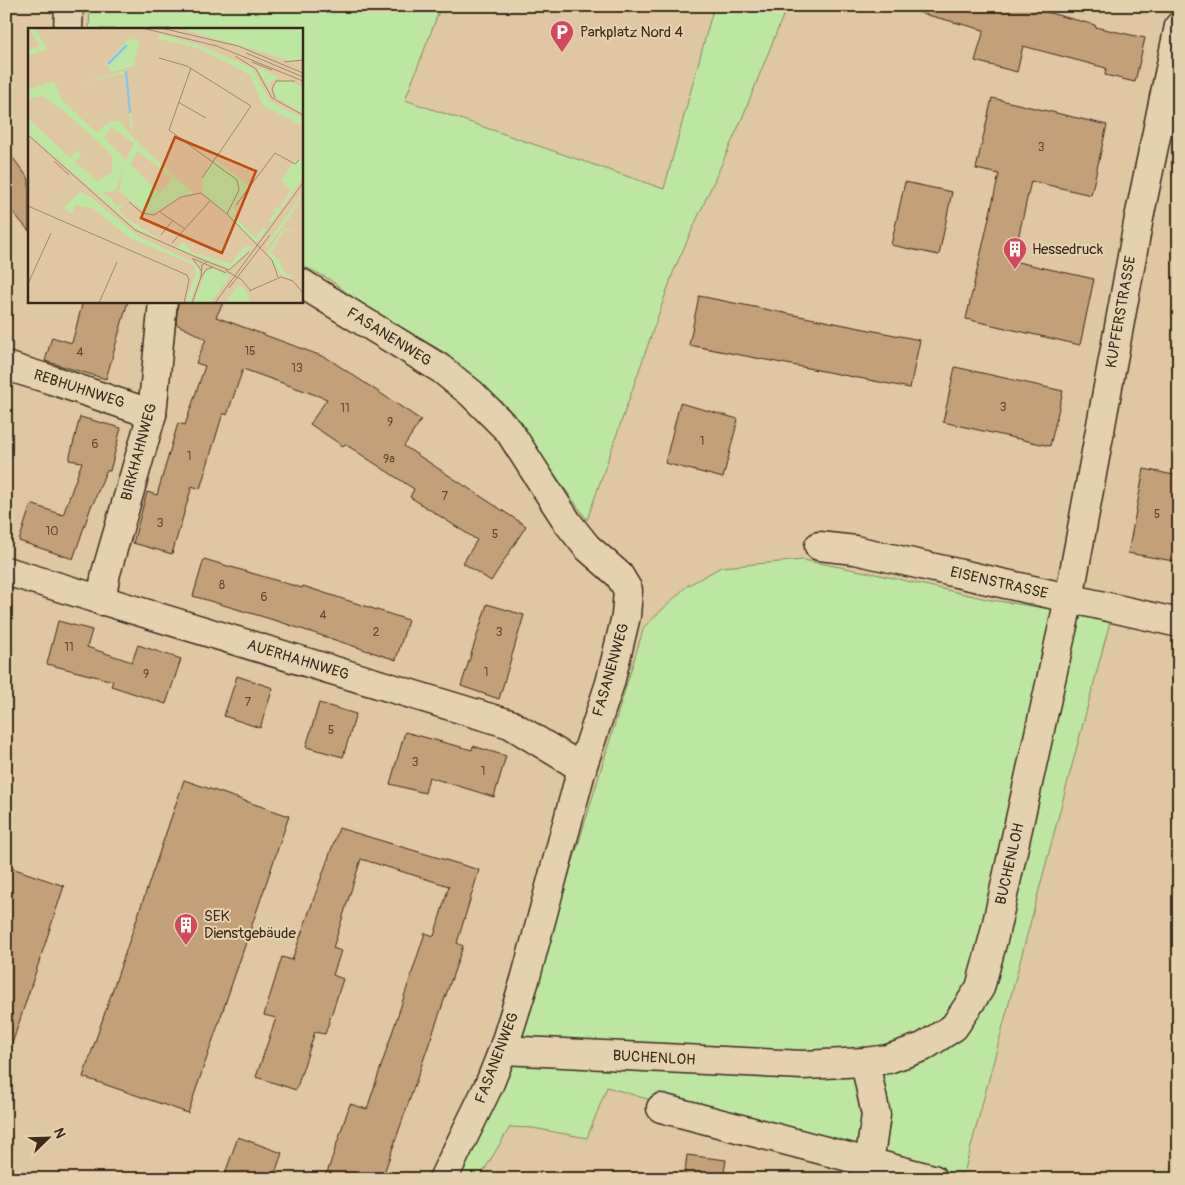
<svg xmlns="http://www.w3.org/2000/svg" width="1185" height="1185" viewBox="0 0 1185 1185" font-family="Pangolin,sans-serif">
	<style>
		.green { fill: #bde6a3; stroke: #7c8860 }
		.building { fill: #c2a17a; stroke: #3b2a1e }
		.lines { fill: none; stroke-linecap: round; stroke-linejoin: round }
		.minor-casing { stroke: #3b2a1e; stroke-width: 31 }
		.minor { stroke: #e5d1af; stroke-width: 28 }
		.labels { text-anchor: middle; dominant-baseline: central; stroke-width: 4; stroke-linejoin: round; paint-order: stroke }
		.number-label { font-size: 12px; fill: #5d4835 }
		.poi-label { font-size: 15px; fill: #3b2a1e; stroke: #e5d1af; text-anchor: start }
		.street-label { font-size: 15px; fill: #3b2a1e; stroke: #e5d1af }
		.inset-river { fill: none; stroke: #8ac5e9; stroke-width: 2.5 }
		.inset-road { fill: none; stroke: #9e886e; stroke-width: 1 }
		.view { fill: #bd4d10; fill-opacity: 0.15; stroke: #bd4d10; stroke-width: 2.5 }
		.inset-edge { fill: none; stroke: #3b2a1e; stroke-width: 2.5 }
	</style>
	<rect width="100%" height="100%" fill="#e0c7a3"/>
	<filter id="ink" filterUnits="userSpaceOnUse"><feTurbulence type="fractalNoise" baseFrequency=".02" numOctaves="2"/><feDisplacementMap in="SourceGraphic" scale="10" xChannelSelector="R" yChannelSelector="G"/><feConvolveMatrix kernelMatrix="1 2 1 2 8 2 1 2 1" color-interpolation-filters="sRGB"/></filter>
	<g filter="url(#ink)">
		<!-- green -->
		<g class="green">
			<path d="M90,6H441L405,100L664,189L714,6H787L741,121L674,270L587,520L508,408L444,352L364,306L329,279L301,265V29H89Z"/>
			<path d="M803,560L866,572L991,600L1111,618L964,1173L893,1172L607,1087L587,1138L533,1128L510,1127L479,1179H457L511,1058L579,842L644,627L687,586L721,567Z"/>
		</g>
		<!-- building -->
		<g class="building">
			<path d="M921,6H1023L1095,25V27L1145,38L1135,82L1105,75L1106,68L1023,46L1017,72L975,61L984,30L920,13Z"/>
			<path d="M992,98L1107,125L1091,195L1031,181L1013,261L1094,279L1080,345L966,319L999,174L976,169Z"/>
			<path d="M6,149L29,179V231L6,204Z"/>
			<path d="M905,182L952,192L939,255L891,245Z"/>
			<path d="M699,296L920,340L910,388L689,345Z"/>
			<path d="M83,301H128L106,379L45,361L52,337L72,343Z"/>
			<path d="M178,301H224L216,317L327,358L421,420L404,446L526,526L491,581L463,563L477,540L410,497L414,489L345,444L343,446L310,424L327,399L243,369L227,415L223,413L200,489L192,486L172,554L133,543L147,492L157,495L178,423L185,425L205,366L196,363L206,339L176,324Z"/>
			<path d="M955,367L1063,391L1050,446L943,422Z"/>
			<path d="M680,403L738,419L723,478L665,463Z"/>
			<path d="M80,417L121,428L110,471H106L93,504H92L73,559L19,541L31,504L63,515L82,462L69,460Z"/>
			<path d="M1144,469L1179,476V562L1128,553Z"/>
			<path d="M204,559L302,588L303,586L408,620L396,660L277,621L193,596Z"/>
			<path d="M487,604L524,615L499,699L461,686Z"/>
			<path d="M58,621L92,630L87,647L132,662L138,645L181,659L166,704L111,686L113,681L47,664Z"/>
			<path d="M237,676L273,688L260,728L224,716Z"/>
			<path d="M319,703L356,714L343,757L306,747Z"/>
			<path d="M405,732L472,750L473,746L506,756L494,797L429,777L425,793L390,784Z"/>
			<path d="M184,780L289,816L188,1113L83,1077Z"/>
			<path d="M339,828L479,870L457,943L463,946L382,1179H325L350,1104L367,1109L425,933L434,936L449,886L361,859L333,948L341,951L333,975L343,979L325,1034L315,1032L296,1090L256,1077L276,1018L264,1015L282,957L292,960Z"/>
			<path d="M6,866L64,886L10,1050H6Z"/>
			<path d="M238,1137L282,1153L273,1179H223Z"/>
			<path d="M687,1155L726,1160L723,1179H684Z"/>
		</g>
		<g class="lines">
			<!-- minor casing -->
			<g class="minor-casing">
				<g id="minor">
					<path d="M68,29L69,6"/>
					<path d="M301,283L441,369L471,393L509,431L568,523L587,547L619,575L628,590L626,616L610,683L582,768L525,980L503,1050L489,1085L443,1179"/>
					<path d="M6,366L52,380L152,414"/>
					<path d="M819,546L855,550L1179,623"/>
					<path d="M6,571L510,724L582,768"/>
					<path d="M101,601L106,573L152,414L163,301"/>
					<path d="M503,1050L803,1065L865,1062L888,1059L923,1047L954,1027L980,988L994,936L1069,599L1139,218L1179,26"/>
					<path d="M865,1062L876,1115L869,1163"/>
					<path d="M661,1108L933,1179"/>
				</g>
			</g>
			<!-- minor -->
			<use href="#minor" class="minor"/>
		</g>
	</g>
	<!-- icons -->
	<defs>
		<g id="parking-pin" transform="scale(1.25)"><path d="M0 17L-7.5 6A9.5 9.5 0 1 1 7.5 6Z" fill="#d1495b" stroke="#e5d1af"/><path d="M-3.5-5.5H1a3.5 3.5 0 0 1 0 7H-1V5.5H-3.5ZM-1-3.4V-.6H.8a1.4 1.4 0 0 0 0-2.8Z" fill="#fff"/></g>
		<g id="building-pin" transform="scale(1.25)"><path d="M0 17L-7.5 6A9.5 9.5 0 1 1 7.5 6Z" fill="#d1495b" stroke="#e5d1af"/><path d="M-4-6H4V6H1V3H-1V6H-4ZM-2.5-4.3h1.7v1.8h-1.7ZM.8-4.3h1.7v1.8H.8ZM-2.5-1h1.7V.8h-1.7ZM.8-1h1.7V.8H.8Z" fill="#fff"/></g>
	</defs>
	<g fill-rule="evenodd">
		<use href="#parking-pin" x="562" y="32"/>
		<use href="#building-pin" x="1015" y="249"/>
		<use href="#building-pin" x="186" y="925"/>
	</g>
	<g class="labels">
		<!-- number labels -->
		<g class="number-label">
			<text x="1041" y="147">3</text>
			<text x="250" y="351">15</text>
			<text x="80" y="352">4</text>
			<text x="297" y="368">13</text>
			<text x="1003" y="407">3</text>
			<text x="345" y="408">11</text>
			<text x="390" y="422">9</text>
			<text x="702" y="441">1</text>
			<text x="95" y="444">6</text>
			<text x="189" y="456">1</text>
			<text x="389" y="459">9a</text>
			<text x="445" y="496">7</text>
			<text x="1157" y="514">5</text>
			<text x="160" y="523">3</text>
			<text x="52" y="531">10</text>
			<text x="495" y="534">5</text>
			<text x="222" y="585">8</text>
			<text x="264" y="597">6</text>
			<text x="323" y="615">4</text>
			<text x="376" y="632">2</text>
			<text x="499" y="632">3</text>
			<text x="69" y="647">11</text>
			<text x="486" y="672">1</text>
			<text x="146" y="674">9</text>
			<text x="248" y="702">7</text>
			<text x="331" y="730">5</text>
			<text x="415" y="762">3</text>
			<text x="483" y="771">1</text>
		</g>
		<!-- poi labels -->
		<g class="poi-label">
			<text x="580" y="32">Parkplatz Nord 4</text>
			<text x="1032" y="249">Hessedruck</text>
			<text x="204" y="916">SEK<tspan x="204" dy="17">Dienstgebäude</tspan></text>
		</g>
		<!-- street labels -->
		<g class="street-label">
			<text transform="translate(1121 312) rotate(-80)">KUPFERSTRASSE</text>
			<text transform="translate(389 337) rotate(32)">FASANENWEG</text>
			<text transform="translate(79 389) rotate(18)">REBHUHNWEG</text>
			<text transform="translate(139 452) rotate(-75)">BIRKHAHNWEG</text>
			<text transform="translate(999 583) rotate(13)">EISENSTRASSE</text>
			<text transform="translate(298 660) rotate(17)">AUERHAHNWEG</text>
			<text transform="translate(611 670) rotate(-74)">FASANENWEG</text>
			<text transform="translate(1010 864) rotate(-77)">BUCHENLOH</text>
			<text transform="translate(497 1058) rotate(-69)">FASANENWEG</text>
			<text transform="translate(654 1058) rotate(3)">BUCHENLOH</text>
		</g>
	</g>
	<!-- overview -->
	<g transform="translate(28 28)">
		<rect width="275" height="275" fill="#e0c7a3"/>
		<path d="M1,0H7L19,21L0,28V22L12,18ZM152,0H275V31L263,33ZM131,6L171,17L224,40L242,73L275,90V98L235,78L222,47L170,20L130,11ZM100,11L109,12L111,17L106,38L83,44L78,36ZM228,39L252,49L243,53L241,59ZM99,42L105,101H103L97,45L54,55ZM258,52L275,59V85L246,68V55ZM26,53L34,72L64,101L70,104L82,93H91L111,116L165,165L150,170L129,184L119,186L91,163L96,138L88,162L69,166L0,105V90L42,130L49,123L54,127L47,134L69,153L84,145V127L37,84L14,68L0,71V62ZM83,99L106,115L98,132L76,110ZM109,123L145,150L131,165L102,136ZM275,130V150L243,195L241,192L248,184L245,181L251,180L263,162L253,153L267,133ZM187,132L221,158L205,180L208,183L205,188L228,210L235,200L239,201L228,215L174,164V151ZM52,164L60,167L110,208L169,236L172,246L162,275L158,273L168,245L166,237L102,210L66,181L47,177L44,185L35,180ZM275,165L264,186L238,220V217ZM73,166L81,168L88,178L96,175L91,182L97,189L134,213L107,200L70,167ZM256,200L267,204L256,202L243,225L251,232L257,245L265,248L263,250L254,247L239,225ZM155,214L164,224L203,236L216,219L225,218L203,241L148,220ZM185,240L202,248L183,275H166L178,243ZM211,257L218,262L222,275H197Z" fill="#bde6a3" fill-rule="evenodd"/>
		<path class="inset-river" d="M80,36L99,17M98,43L102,85"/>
		<path class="inset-road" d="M114,0L189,18L275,53M133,0L210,18L275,45M218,25L275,49M207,28L228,41L244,70L275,87M131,30L159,38L223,78L174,150M224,34L244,42M256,34L275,32M163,40L141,102L209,152L211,162L199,186M247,70L244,61L248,53H267M150,74L178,90M0,107L107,202L170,230M26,133L41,147M101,174L114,185L126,187L153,169L173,165L199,186L244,232L250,249M208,177L247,125L267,136L271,132M0,178L159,247L161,252L156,275M132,184L157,201M133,207L145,192M144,215L182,173M164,230L173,242M170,230L201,242L221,224M166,231L198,245M197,242L214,252L223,263M173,249L174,237L179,234M0,256L23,205M201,260L242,207M221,263L253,249L265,253L275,265M71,275L89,234M164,275L173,249L179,241L185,239M187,275L275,155"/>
		<path class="view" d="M147,109L228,143L194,225L113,190Z"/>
		<rect width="275" height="275" class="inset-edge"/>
	</g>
	<!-- margin -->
	<rect width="1185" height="1185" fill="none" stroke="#e5d1af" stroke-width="25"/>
	<rect x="12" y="12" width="1160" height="1160" fill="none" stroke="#3b2a1e" stroke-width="2" filter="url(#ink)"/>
	<!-- north arrow -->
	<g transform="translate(48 1138) rotate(67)" stroke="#e5d1af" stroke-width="4" paint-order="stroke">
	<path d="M0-4L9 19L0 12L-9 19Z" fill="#3b2a1e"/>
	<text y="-8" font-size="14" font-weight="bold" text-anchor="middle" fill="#3b2a1e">N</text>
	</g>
</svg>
